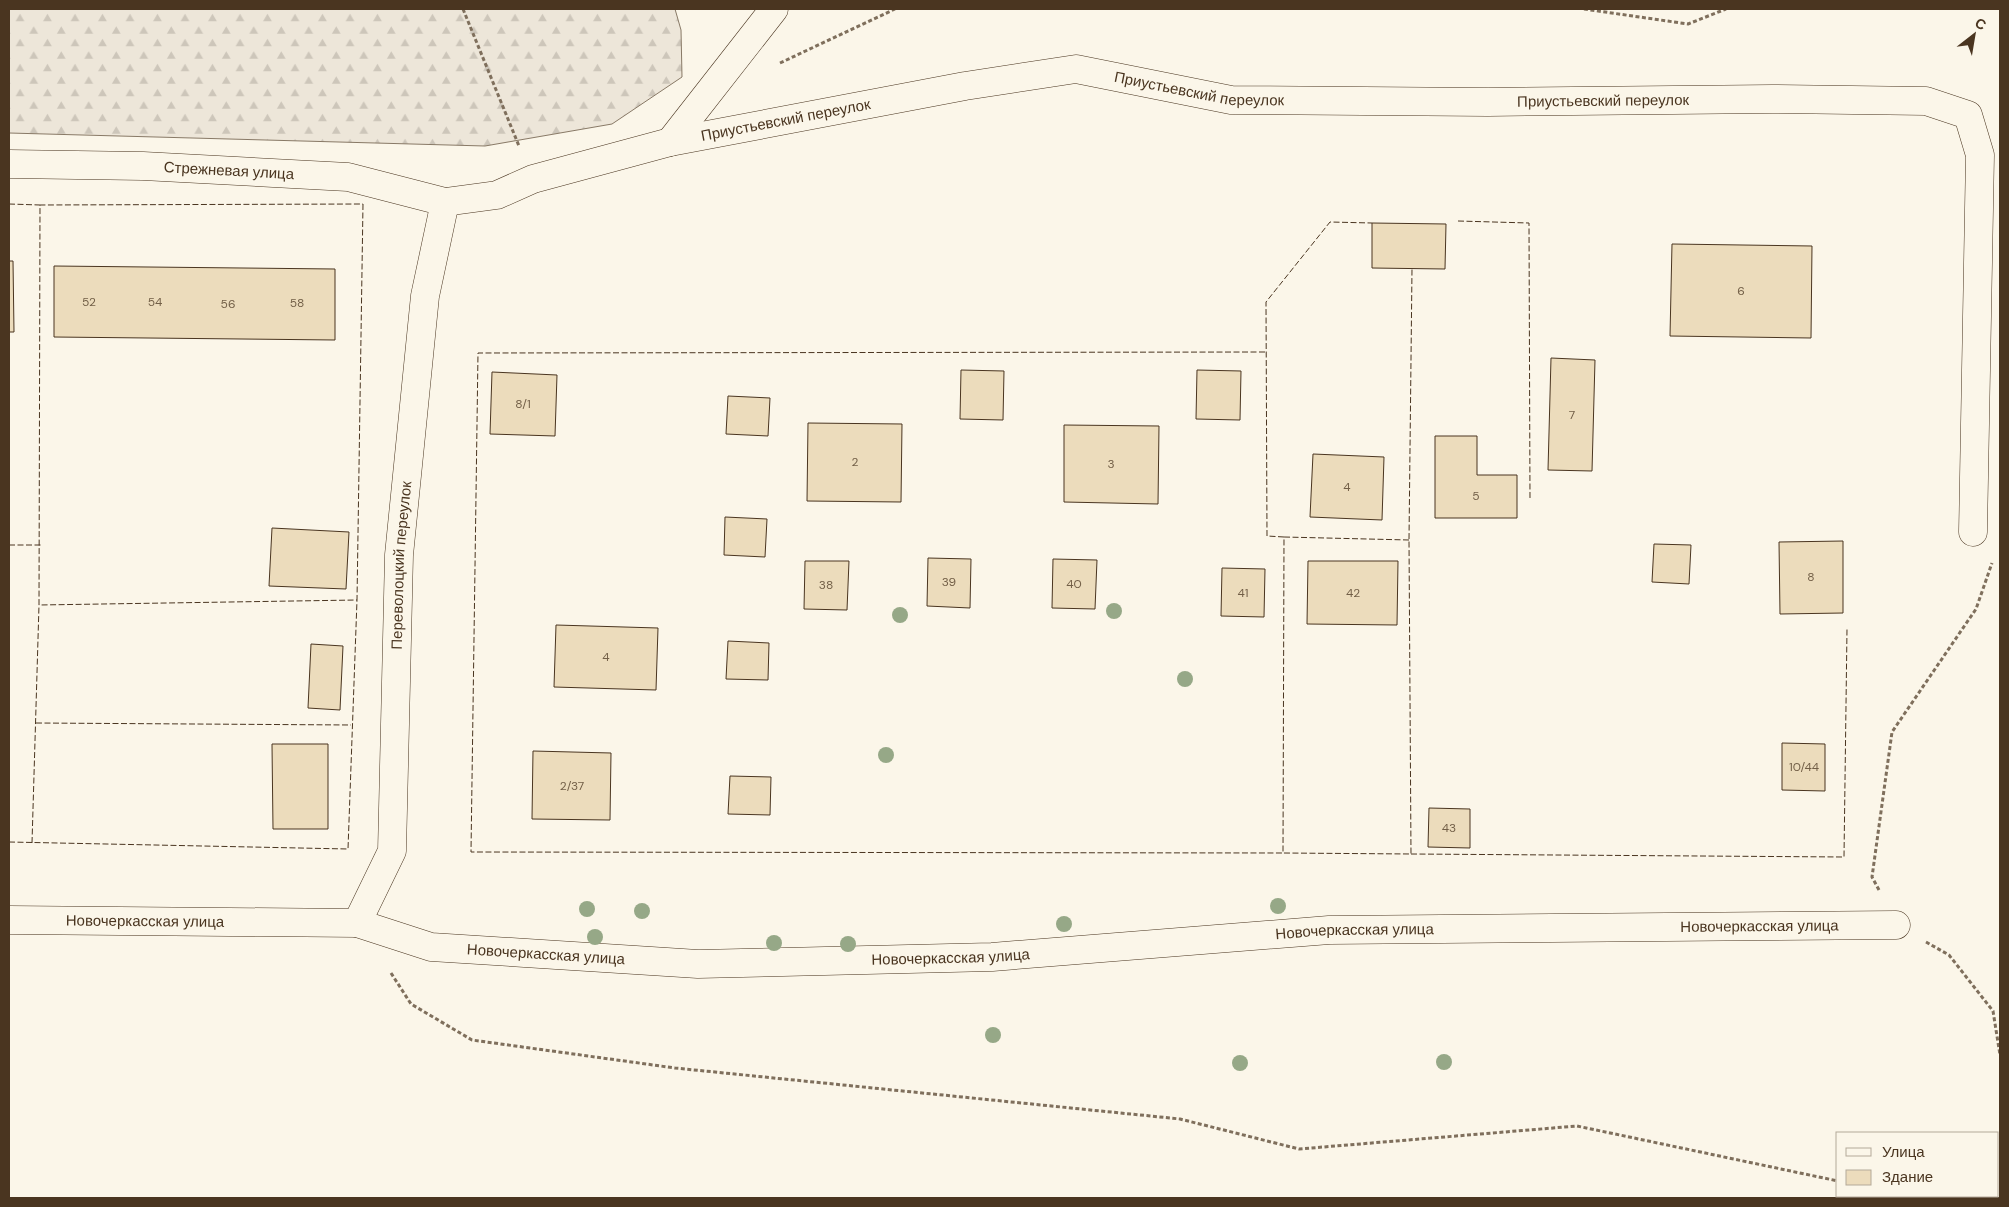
<svg xmlns="http://www.w3.org/2000/svg" width="2009" height="1207" viewBox="0 0 2009 1207" font-family="'DM Sans',sans-serif">
	<style>
		.forest { fill: url(#forest-firs); stroke: #887966 }
		.building { fill: #ecdcbc; stroke: #4a3520 }
		.lines { fill: none; stroke-linecap: round; stroke-linejoin: round }
		.minor-casing { stroke: #4a3520; stroke-width: 29 }
		.path { stroke: #7f6f5c; stroke-width: 3; stroke-dasharray: 4 2.5; stroke-linecap: butt }
		.minor { stroke: #fbf6e9; stroke-width: 28 }
		.fence { stroke: #4a3520; stroke-width: 1; stroke-dasharray: 6 2.5; stroke-linecap: butt }
		.tree { fill: #96a887 }
		.labels { text-anchor: middle; dominant-baseline: central; stroke-width: 4; stroke-linejoin: round; paint-order: stroke }
		.number-label { font-size: 12px; fill: #725f47 }
		.street-label { font-size: 15px; fill: #4a3520; stroke: #fbf6e9 }
	</style>
	<defs>
		<pattern id="forest-firs" width="22" height="20" patternUnits="userSpaceOnUse" patternTransform="scale(1.25)"><rect width="22" height="20" fill="#ede6d9"/><path d="M5 1l3.5 6h-7zM16 11l3.5 6h-7z" fill="#cdc6ba"/></pattern>
	</defs>
	<rect width="100%" height="100%" fill="#fbf6e9"/>
	<!-- forest -->
	<path class="forest" d="M9,9H675L681,30L682,77L612,124L485,146L9,133Z"/>
	<!-- building -->
	<g class="building">
		<path d="M1372,223L1446,224L1445,269L1372,268Z"/>
		<path d="M1672,244L1812,246L1811,338L1670,336Z"/>
		<path d="M9,261H13L14,332H9Z"/>
		<path d="M54,266L335,269V340L54,337Z"/>
		<path d="M1551,358L1595,360L1592,471L1548,470Z"/>
		<path d="M961,370L1004,371L1003,420L960,419Z"/>
		<path d="M1197,370L1241,371L1240,420L1196,419Z"/>
		<path d="M492,372L557,375L555,436L490,434Z"/>
		<path d="M728,396L770,398L768,436L726,434Z"/>
		<path d="M808,423L902,424L901,502L807,501Z"/>
		<path d="M1064,425L1159,426L1158,504L1064,502Z"/>
		<path d="M1435,436H1477V475H1517V518H1435Z"/>
		<path d="M1313,454L1384,457L1382,520L1310,517Z"/>
		<path d="M725,517L767,519L765,557L724,555Z"/>
		<path d="M272,528L349,532L346,589L269,586Z"/>
		<path d="M1843,541V613L1780,614L1779,542Z"/>
		<path d="M1654,544L1691,545L1689,584L1652,582Z"/>
		<path d="M928,558L971,559L970,608L927,606Z"/>
		<path d="M1053,559L1097,560L1095,609L1052,608Z"/>
		<path d="M805,561H849L847,610L804,609Z"/>
		<path d="M1308,561H1398L1397,625L1307,624Z"/>
		<path d="M1222,568L1265,569L1264,617L1221,616Z"/>
		<path d="M556,625L658,628L656,690L554,687Z"/>
		<path d="M728,641L769,643L768,680L726,679Z"/>
		<path d="M311,644L343,646L340,710L308,708Z"/>
		<path d="M1782,743L1825,744V791L1782,790Z"/>
		<path d="M272,744H328V829H273Z"/>
		<path d="M533,751L611,753L610,820L532,819Z"/>
		<path d="M730,776L771,777L770,815L728,814Z"/>
		<path d="M1429,808L1470,809V848L1428,847Z"/>
	</g>
	<g class="lines">
		<!-- minor casing -->
		<g class="minor-casing">
			<g id="minor">
				<path d="M670,142L774,9"/>
				<path id="s1" d="M9,164L143,166L348,177L445,202L497,195L533,179L670,142L965,86L1076,69L1231,100L1488,102L1772,99L1926,101L1968,115L1980,155L1973,532"/>
				<path id="s2" d="M9,920L357,923L431,947L698,964L992,957L1329,930L1896,925"/>
				<path id="s3" d="M357,923L392,851L399,555L425,296L445,202"/>
			</g>
		</g>
		<!-- path -->
		<g class="path">
			<path d="M463,9L519,146"/>
			<path d="M1584,9L1688,24L1726,9"/>
			<path d="M780,63L895,9"/>
			<path d="M1879,890L1872,877L1892,732L1976,609L1992,563"/>
			<path d="M1926,942L1949,955L1993,1011L2000,1055"/>
			<path d="M391,973L411,1004L472,1040L675,1068L1180,1119L1299,1149L1577,1126L1838,1181"/>
			<path d="M1906,1196L1917,1198"/>
		</g>
		<!-- minor -->
		<use href="#minor" class="minor"/>
		<!-- fence -->
		<g class="fence">
			<path d="M9,204L40,205"/>
			<path d="M363,204L357,600L39,605L40,205Z"/>
			<path d="M1458,221L1529,223L1530,500"/>
			<path d="M1265,352L478,353L471,852L1283,853"/>
			<path d="M1284,537L1267,536L1266,302L1330,222L1372,223"/>
			<path d="M1409,540L1284,537L1283,853L1411,854L1409,540L1412,269"/>
			<path d="M9,545H41"/>
			<path d="M36,723L351,725"/>
			<path d="M9,842L348,849L357,600"/>
			<path d="M32,843L39,605"/>
			<path d="M1411,854L1844,857L1847,629"/>
		</g>
	</g>
	<!-- trees -->
	<g class="tree">
		<circle cx="1114" cy="611" r="8"/>
		<circle cx="900" cy="615" r="8"/>
		<circle cx="1185" cy="679" r="8"/>
		<circle cx="886" cy="755" r="8"/>
		<circle cx="1278" cy="906" r="8"/>
		<circle cx="587" cy="909" r="8"/>
		<circle cx="642" cy="911" r="8"/>
		<circle cx="1064" cy="924" r="8"/>
		<circle cx="595" cy="937" r="8"/>
		<circle cx="774" cy="943" r="8"/>
		<circle cx="848" cy="944" r="8"/>
		<circle cx="993" cy="1035" r="8"/>
		<circle cx="1444" cy="1062" r="8"/>
		<circle cx="1240" cy="1063" r="8"/>
	</g>
	<g class="labels">
		<!-- number labels -->
		<g class="number-label">
			<text x="1741" y="291">6</text>
			<text x="89" y="302">52</text>
			<text x="155" y="302">54</text>
			<text x="297" y="303">58</text>
			<text x="228" y="304">56</text>
			<text x="523" y="404">8/1</text>
			<text x="1572" y="415">7</text>
			<text x="855" y="462">2</text>
			<text x="1111" y="464">3</text>
			<text x="1347" y="487">4</text>
			<text x="1476" y="496">5</text>
			<text x="1811" y="577">8</text>
			<text x="949" y="582">39</text>
			<text x="1074" y="584">40</text>
			<text x="826" y="585">38</text>
			<text x="1243" y="593">41</text>
			<text x="1353" y="593">42</text>
			<text x="606" y="657">4</text>
			<text x="1804" y="767">10/44</text>
			<text x="572" y="786">2/37</text>
			<text x="1449" y="828">43</text>
		</g>
		<!-- street labels -->
		<g class="street-label">
			<text stroke="none"><textPath href="#s1" startOffset="1211">Приустьевский переулок</textPath></text>
			<text stroke="none"><textPath href="#s1" startOffset="1616">Приустьевский переулок</textPath></text>
			<text stroke="none"><textPath href="#s1" startOffset="791">Приустьевский переулок</textPath></text>
			<text stroke="none"><textPath href="#s1" startOffset="220">Стрежневая улица</textPath></text>
			<text stroke="none"><textPath href="#s3" startOffset="366">Переволоцкий переулок</textPath></text>
			<text stroke="none"><textPath href="#s2" startOffset="136">Новочеркасская улица</textPath></text>
			<text stroke="none"><textPath href="#s2" startOffset="1756">Новочеркасская улица</textPath></text>
			<text stroke="none"><textPath href="#s2" startOffset="1351">Новочеркасская улица</textPath></text>
			<text stroke="none"><textPath href="#s2" startOffset="541">Новочеркасская улица</textPath></text>
			<text stroke="none"><textPath href="#s2" startOffset="946">Новочеркасская улица</textPath></text>
		</g>
	</g>
	<!-- border -->
	<rect width="2009" height="1207" fill="none" stroke="#4a3520" stroke-width="20"/>
	<!-- legend -->
	<rect x="1836" y="1132" width="162" height="65" fill="#fbf6e9" stroke="#b4a999"/>
	<rect x="1846" y="1148" width="25" height="8" fill="#fbf6e9" stroke="#b4a999"/>
	<text x="1882" y="1157" font-size="15" fill="#4a3520">Улица</text>
	<rect x="1846" y="1170" width="25" height="15" fill="#ecdcbc" stroke="#b4a999"/>
	<text x="1882" y="1182" font-size="15" fill="#4a3520">Здание</text>
	<!-- north arrow -->
	<g transform="translate(1974 35) rotate(31)" stroke="#fbf6e9" stroke-width="4" paint-order="stroke">
	<path d="M0-4L9 19L0 12L-9 19Z" fill="#4a3520"/>
	<text y="-8" font-size="14" font-weight="bold" text-anchor="middle" fill="#4a3520">С</text>
	</g>
</svg>
